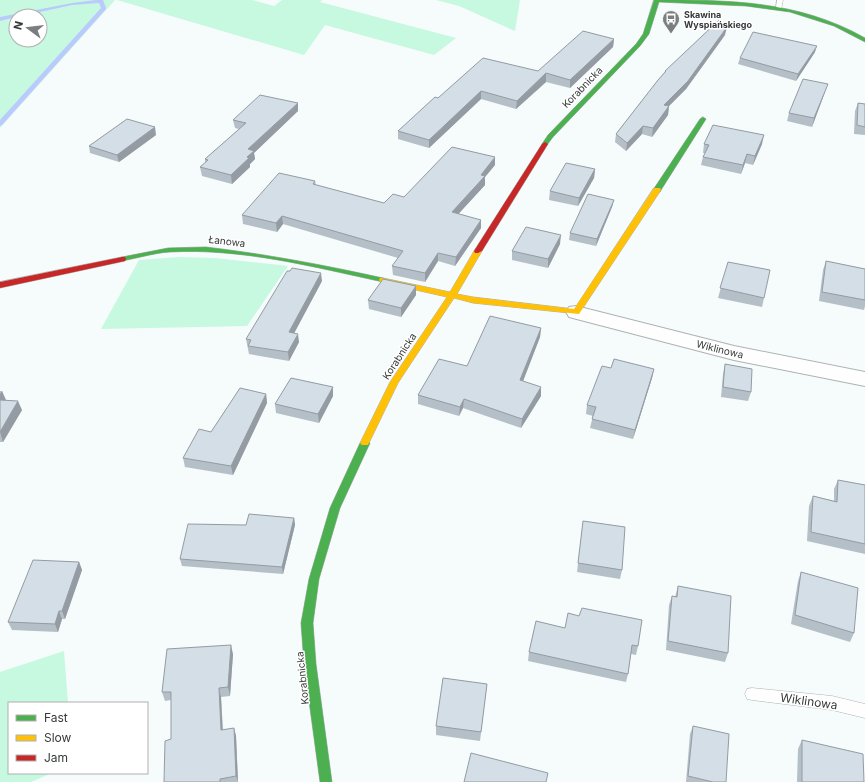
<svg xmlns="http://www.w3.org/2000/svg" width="865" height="782" viewBox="0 0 865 782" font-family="Inter,sans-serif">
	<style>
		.green { fill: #c6f9e0; fill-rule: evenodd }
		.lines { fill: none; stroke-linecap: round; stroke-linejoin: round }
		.stream { fill: #bbcafc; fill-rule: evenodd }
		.lane-casing { stroke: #afb2b3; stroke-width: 1 }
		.street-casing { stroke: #afb2b3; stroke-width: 2 }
		.fast-casing { stroke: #afb2b3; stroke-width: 1 }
		.slow-casing { stroke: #afb2b3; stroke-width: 1 }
		.jam-casing { stroke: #afb2b3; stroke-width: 1 }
		.lane { fill: #fefeff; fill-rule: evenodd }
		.street { fill: #fefeff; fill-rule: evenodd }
		.fast { fill: #4caf50; fill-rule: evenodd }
		.slow { fill: #ffc107; fill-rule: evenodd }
		.jam { fill: #c62828; fill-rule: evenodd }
		.wall { fill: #b5bfc7 }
		.shaded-wall { fill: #949ba2 }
		.building { fill: #d3dee7; stroke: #949ba2 }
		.labels { text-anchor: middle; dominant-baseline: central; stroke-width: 3; stroke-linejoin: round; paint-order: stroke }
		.far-poi-label { font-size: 9px; font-weight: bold; fill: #373a3a; stroke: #fff; text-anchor: start }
		.street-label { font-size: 10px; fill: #373a3a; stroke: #fff }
		.near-street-label { font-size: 12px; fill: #373a3a; stroke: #fff }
	</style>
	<rect width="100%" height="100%" fill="#f6fbfc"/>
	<!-- green -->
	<g class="green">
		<path d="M0,0H115L0,128ZM16,16H40V40H16Z"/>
		<path d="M117,0H252L274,6L282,0H322L320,2L456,38L434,55L325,25L304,55Z"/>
		<path d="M436,0H520L515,31L459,6Z"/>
		<path d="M179,257L215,258L288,266L247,326L101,329L139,260Z"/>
		<path d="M64,651L68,703H9V773H52L31,782H0V672Z"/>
	</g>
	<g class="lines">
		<!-- stream -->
		<path class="stream" d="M96,0H103L106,8V9L2,125L0,126V120L101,8L99,3L72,5L22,16H16V17L0,21V17L72,3Z"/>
		<!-- lane casing -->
		<g class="lane-casing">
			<g id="lane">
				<path d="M777,0H783L781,10L776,9Z"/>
				<path d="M752,688L832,696L865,704V718L832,710L752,700L747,699L745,694L747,689Z"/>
			</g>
		</g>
		<!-- street casing -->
		<g class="street-casing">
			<path id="street" d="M576,306L734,346L865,372V386L734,360L569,317L566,312L569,307Z"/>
		</g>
		<!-- fast casing -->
		<g class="fast-casing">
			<g id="fast">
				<path d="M654,0C729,0 798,0 865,38V42L834,26L790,12L746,6L659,2L649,34L640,46L553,137L547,145H543L542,144L548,135L636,44L643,34Z"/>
				<path d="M703,117L706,119L661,190L660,192H654L653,190L700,119Z"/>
				<path d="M206,247C266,254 324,265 383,278L387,280L383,282C314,267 241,248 170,252C154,253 138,258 122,261L118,259L122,257L168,248Z"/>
				<path d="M365,440L368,441L370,443L340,508L319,579L313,623L316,664L332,782H320L304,664L301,623L309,579L330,508L360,443L362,441Z"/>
			</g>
		</g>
		<!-- slow casing -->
		<g class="slow-casing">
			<path id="slow" d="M654,188H660L661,190L579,314L473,303L454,298L398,383L368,445H362L360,443L390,382L447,297L380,282L379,280L380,278H383L450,292L474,251L478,249L482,251L457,294L473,297L574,309Z"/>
		</g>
		<!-- jam casing -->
		<g class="jam-casing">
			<g id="jam">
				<path d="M545,142L548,144L482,251L478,253H475L474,251L542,144Z"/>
				<path d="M122,257H125L126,259L125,261L0,288V282Z"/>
			</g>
		</g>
		<!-- lane -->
		<use href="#lane" class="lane"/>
		<!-- street -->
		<use href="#street" class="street"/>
		<!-- fast -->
		<use href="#fast" class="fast"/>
		<!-- slow -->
		<use href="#slow" class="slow"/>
		<!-- jam -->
		<use href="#jam" class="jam"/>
	</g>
	<!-- wall -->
	<g class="wall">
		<path d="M725,35L686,89L669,106L668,115L652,137L642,134L626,151L615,142L616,134L664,73L665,71Z"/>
		<path d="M614,39L613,47L570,88L546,82L516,109L481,99L429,148L398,139V131L438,98L538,71Z"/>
		<path d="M815,52L796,81L738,64L740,58Z"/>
		<path d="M825,92L812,127L787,121L789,113Z"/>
		<path d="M858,103L865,104V135L854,134L855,111Z"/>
		<path d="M298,111L254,153L255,159L250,164V167L232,184L202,176L200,167L205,163V159L239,129L235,128L233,120Z"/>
		<path d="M156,135L119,162L90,153L89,146Z"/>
		<path d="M704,144H762L753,165L745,163L741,174L701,165L703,157L705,153H703Z"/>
		<path d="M495,165L485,177V185L458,214L481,220V228L455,266L438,261L425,282L393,275L392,266L398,258L283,224L277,232L243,224L242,215L315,181L316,185L384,203L404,197Z"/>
		<path d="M595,169L594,178L578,206L549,200L550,191Z"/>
		<path d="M614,200L612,207L596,246L569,240L570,233Z"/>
		<path d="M560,244L548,268L512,260V251Z"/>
		<path d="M826,261L865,269V306L864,310L819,301L823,270Z"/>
		<path d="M728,262L764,298L762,307L718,298Z"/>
		<path d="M322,281L294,333L299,342L289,361L249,354L246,339Z"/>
		<path d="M416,295L401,317L369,309L368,300Z"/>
		<path d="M541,328L540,337L523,381L541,396L521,428L463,408L459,416L418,404V395L467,366Z"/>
		<path d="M725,364L751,392L748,401L721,397L723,374Z"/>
		<path d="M611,368L654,369L652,378L633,439L590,428L593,416L586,414L587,405Z"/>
		<path d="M333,387V396L319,423L276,413L275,404Z"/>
		<path d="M0,391H2L5,400L22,410L3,442H0Z"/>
		<path d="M266,394L267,403L233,475L185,467L183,458Z"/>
		<path d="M838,480L865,485V554L807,541L809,506L813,496L834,501V489Z"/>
		<path d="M294,518L295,525L283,574L182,566L180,559L246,525Z"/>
		<path d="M583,521L622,570L620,579L577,572Z"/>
		<path d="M79,562L82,570L65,619H62L58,632L12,630L8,622Z"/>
		<path d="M801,572L854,633L850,642L791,624L798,581Z"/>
		<path d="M678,586L728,653L725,662L666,650L669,605L672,596L675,597Z"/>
		<path d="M536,621L638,646L636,655L631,654L628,674L626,682L528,661L529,652Z"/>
		<path d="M233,654L230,696L221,697L223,730L234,728L236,736L238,782H164L171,739V700L165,701L162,692Z"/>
		<path d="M487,684L480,741L436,735V726Z"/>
		<path d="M693,726L726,782H686L690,734Z"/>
		<path d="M802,740L864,782H797L798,749Z"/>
	</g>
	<!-- shaded-wall -->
	<g class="shaded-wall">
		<path d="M727,27L725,35L686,89L669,106L668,115L652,137L653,128L664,105Z"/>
		<path d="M614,39L613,47L570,88V80Z"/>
		<path d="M817,46L815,52L796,81L798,74Z"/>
		<path d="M546,73V82L516,109L517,101Z"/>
		<path d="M828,84L825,92L812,127L814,118Z"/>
		<path d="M481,91V99L429,148V140Z"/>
		<path d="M298,103V111L254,153L255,159L250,164V167L232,184L231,175L248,149Z"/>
		<path d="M643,126L642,134L626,151L627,143Z"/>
		<path d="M155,127L156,135L119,162L117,155Z"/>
		<path d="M764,135L762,144L753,165L755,156Z"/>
		<path d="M747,154L745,163L741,174L743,165Z"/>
		<path d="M495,157V165L485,177V185L452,221V212Z"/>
		<path d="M595,169L594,178L578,206L579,198Z"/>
		<path d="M614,200L612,207L596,246L597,239Z"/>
		<path d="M282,216L283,224L277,232L276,223Z"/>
		<path d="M481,220V228L455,266L456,257Z"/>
		<path d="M561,235L560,244L548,268V259Z"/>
		<path d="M438,253V261L425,282V273Z"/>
		<path d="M321,273L322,281L290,341L289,332Z"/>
		<path d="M416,286V295L401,317V308Z"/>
		<path d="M541,328L540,337L520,389V380Z"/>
		<path d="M298,334L299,342L289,361L288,352Z"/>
		<path d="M654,369L652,378L633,439L635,430Z"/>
		<path d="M333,387V396L319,423L318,414Z"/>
		<path d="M541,387V396L521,428L522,419Z"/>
		<path d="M2,391L6,400L0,408V394Z"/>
		<path d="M266,394L267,403L233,475L231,466Z"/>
		<path d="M464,399L463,408L459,416L460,407Z"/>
		<path d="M18,401L22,410L3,442L0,432Z"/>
		<path d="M294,518L295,525L283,574L282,567Z"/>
		<path d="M79,562L82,570L65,619L62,611Z"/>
		<path d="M59,611L62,619L58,632L55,624Z"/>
		<path d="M231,645L233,654L230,696L228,687Z"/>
		<path d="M219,688L221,697L223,739L221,730Z"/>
		<path d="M234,728L236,736L238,782L236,776Z"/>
	</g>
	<!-- building -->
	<g class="building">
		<path d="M719,20L727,27L688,81L664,105L669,106L653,128L643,126L627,143L616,134L658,80L666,71H665Z"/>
		<path d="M583,31L614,39L570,80L546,73L517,101L481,91L429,140L398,131L435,97L438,98L483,58L538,71Z"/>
		<path d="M753,32L817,46L798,74L740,58Z"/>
		<path d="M803,79L828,84L814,118L789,113Z"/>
		<path d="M260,95L298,103L248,149L254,151L247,157L249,158L231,175L200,167L208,160L205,159L246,123L233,120Z"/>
		<path d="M858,103L865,104V127L857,125Z"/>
		<path d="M127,119L155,127L117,155L89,146Z"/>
		<path d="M713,125L764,135L755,156L747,154L743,165L703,157L709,145L704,144Z"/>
		<path d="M452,147L495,157L481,175L485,176L452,212L481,220L456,257L438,253L425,273L392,266L403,251L282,216L276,223L242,215L279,173L315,181L313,184L384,203L393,194L404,197Z"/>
		<path d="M566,163L595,169L579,198L550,191Z"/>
		<path d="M588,194L614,200L597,239L570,233Z"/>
		<path d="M526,227L561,235L548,259L512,251Z"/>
		<path d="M826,261L865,269V300L822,292Z"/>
		<path d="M728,262L770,270L764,298L720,288Z"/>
		<path d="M292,268L321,273L289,332L298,334L288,352L248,346L251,340L246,339L287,271H290Z"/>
		<path d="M383,279L416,286L401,308L368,300Z"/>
		<path d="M490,316L541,328L520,380L541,387L522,419L464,399L460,407L418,395L439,359L467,366Z"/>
		<path d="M614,359L654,369L635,430L592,419L596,407L587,405L602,366L611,368Z"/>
		<path d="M725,364L752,369L751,392L723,387Z"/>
		<path d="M291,378L333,387L318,414L275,404Z"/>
		<path d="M240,388L266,394L231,466L183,458L199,429L211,432Z"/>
		<path d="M0,400L18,401L0,432Z"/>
		<path d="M838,480L865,485V544L811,532L813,496L837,502Z"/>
		<path d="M249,514L294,518L282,567L180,559L188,524L246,525Z"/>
		<path d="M583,521L625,527L622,570L578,563Z"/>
		<path d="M33,560L79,562L62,611H59L55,624L8,622Z"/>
		<path d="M801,572L858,588L854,633L795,615Z"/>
		<path d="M678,586L731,596L728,653L668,641L672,596L677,597Z"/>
		<path d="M582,608L642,620L638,646L632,645L628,674L529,652L536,621L565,628L568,613L579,616Z"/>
		<path d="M231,645L228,687L219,688L221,730L234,728L236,776L220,779V782H164L165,741L171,739V692H162L167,649Z"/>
		<path d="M443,678L487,684L481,732L436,726Z"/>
		<path d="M693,726L729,734L726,782H713L688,776Z"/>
		<path d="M802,740L863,754L864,782H802Z"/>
		<path d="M471,753L548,773L546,782H464Z"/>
	</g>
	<!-- icons -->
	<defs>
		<g id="bus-pin" transform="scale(0.9)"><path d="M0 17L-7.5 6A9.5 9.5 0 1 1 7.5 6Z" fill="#7a7e7e" stroke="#fff"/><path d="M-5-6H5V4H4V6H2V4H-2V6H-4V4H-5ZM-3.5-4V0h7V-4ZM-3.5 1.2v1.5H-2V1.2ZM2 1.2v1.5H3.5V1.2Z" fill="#fff"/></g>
	</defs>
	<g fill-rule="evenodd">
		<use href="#bus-pin" x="671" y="19"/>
	</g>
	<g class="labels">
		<!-- far-poi labels -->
		<g class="far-poi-label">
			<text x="684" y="14">Skawina<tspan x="684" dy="10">Wyspiańskiego</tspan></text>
		</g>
		<!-- street labels -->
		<g class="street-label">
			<text transform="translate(582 87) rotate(-46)">Korabnicka</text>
			<text transform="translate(227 241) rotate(7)">Łanowa</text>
			<text transform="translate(720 349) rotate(14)">Wiklinowa</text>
			<text transform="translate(399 356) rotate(-57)">Korabnicka</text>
			<text transform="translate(302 678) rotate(-96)">Korabnicka</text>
		</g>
		<!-- near-street labels -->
		<g class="near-street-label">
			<text transform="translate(809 701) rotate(8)">Wiklinowa</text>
		</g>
	</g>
	<!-- legend -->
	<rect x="8" y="702" width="140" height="72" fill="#ffffff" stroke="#afb0b0"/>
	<rect x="16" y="715" width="20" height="6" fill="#4caf50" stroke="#afb0b0"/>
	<text x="44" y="722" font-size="12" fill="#373a3a">Fast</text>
	<rect x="16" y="735" width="20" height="6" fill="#ffc107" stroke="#afb0b0"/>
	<text x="44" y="742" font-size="12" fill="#373a3a">Slow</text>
	<rect x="16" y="755" width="20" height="6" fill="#c62828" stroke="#afb0b0"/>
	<text x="44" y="762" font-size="12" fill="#373a3a">Jam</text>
	<!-- north arrow -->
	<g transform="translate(28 28) rotate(285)"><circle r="19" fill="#ffffff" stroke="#afb0b0"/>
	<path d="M0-3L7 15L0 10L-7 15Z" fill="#7a7e7e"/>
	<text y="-6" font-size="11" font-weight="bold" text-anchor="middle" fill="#373a3a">N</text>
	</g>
</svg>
